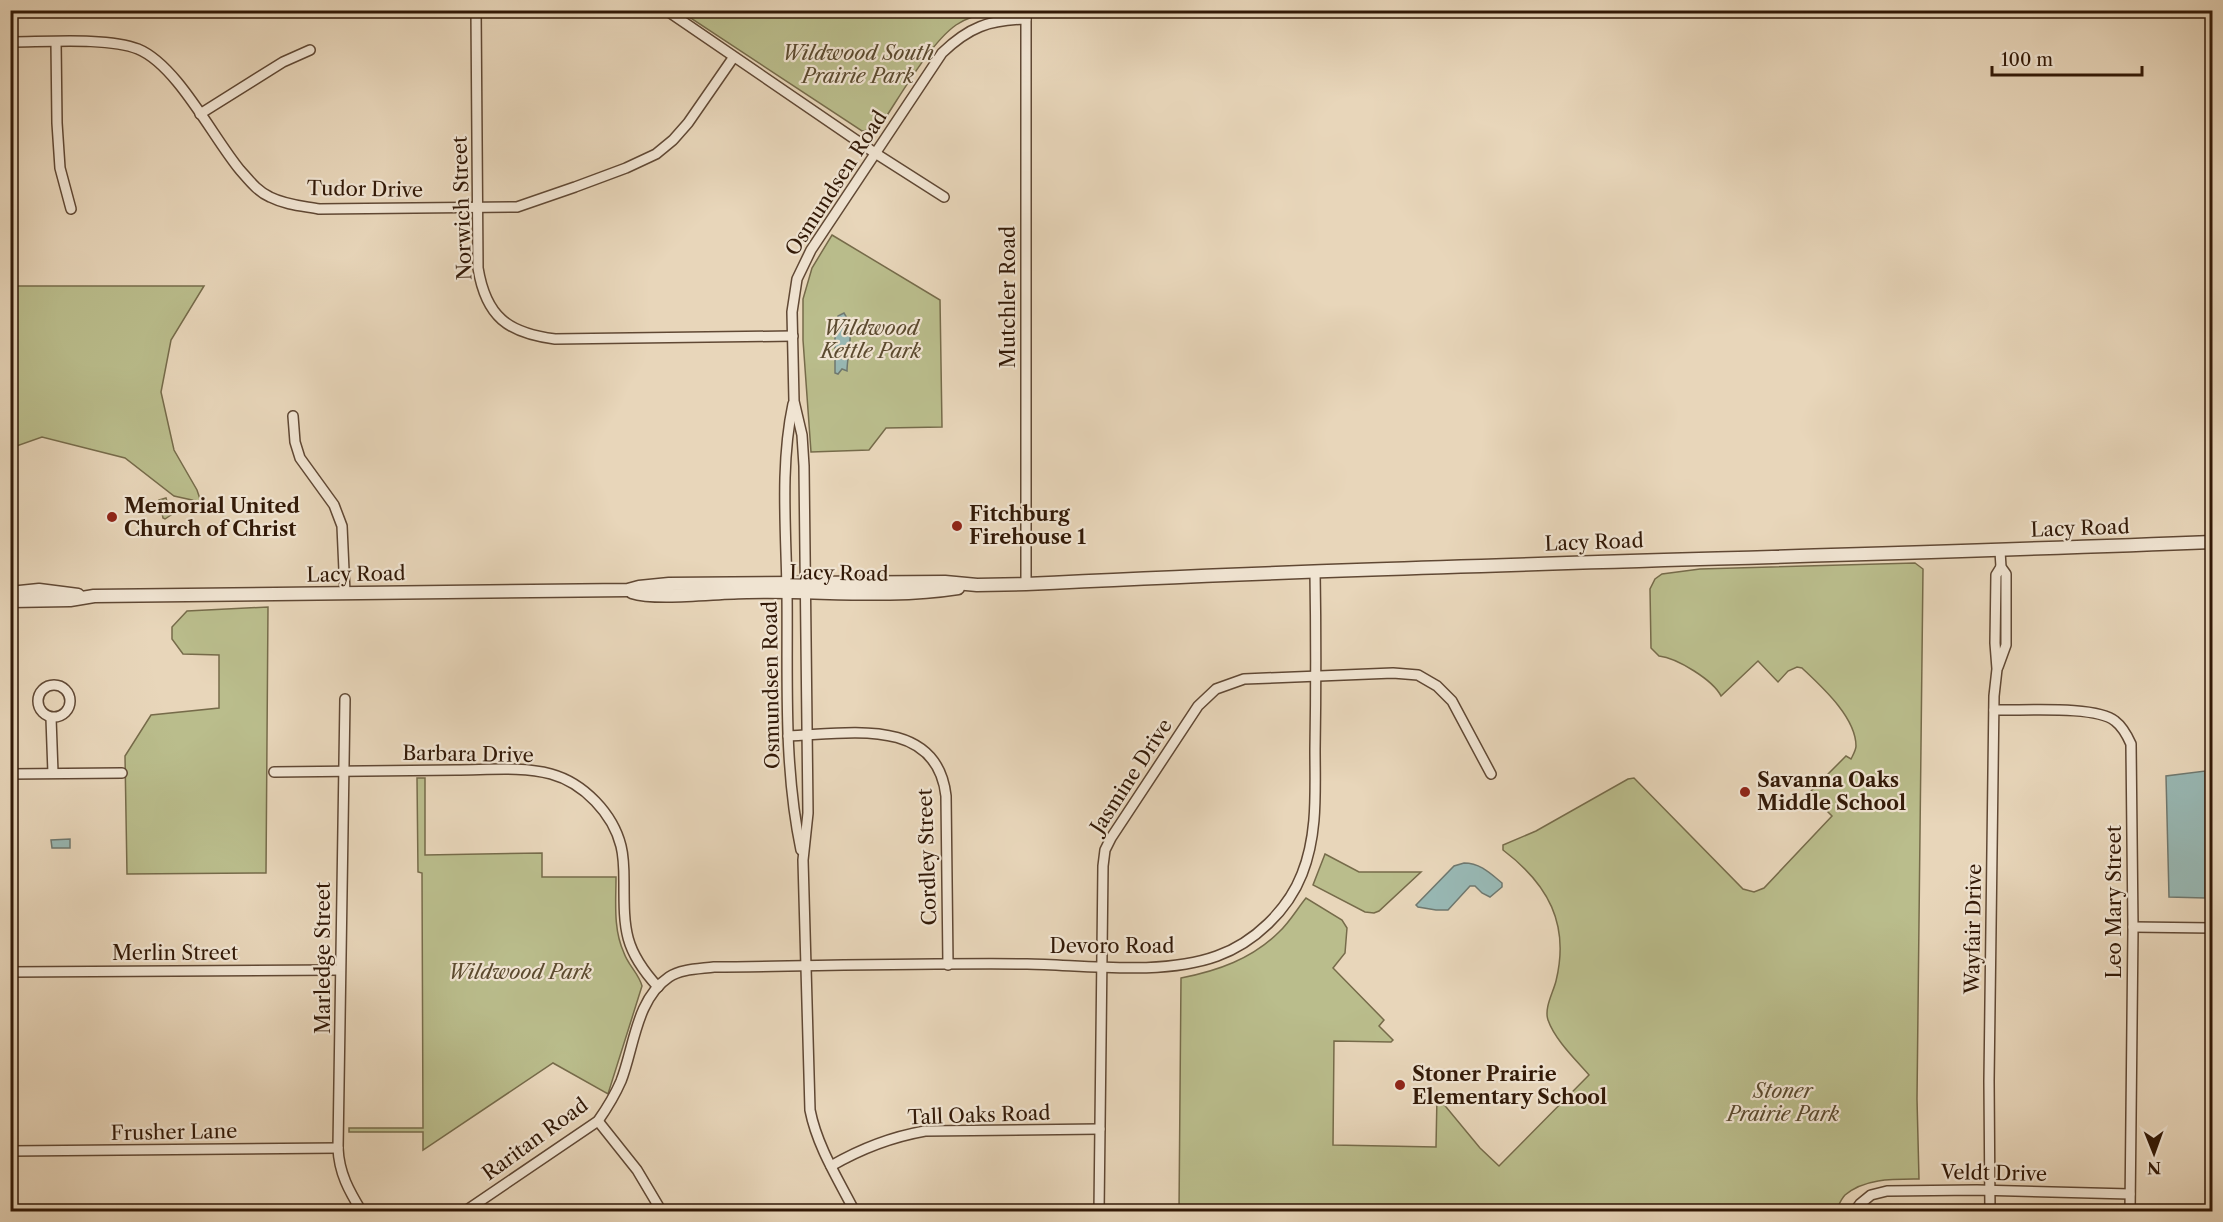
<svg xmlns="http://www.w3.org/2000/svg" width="2223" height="1222" viewBox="0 0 2223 1222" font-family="'Libre Caslon Text',serif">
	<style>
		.green { fill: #babd8c; stroke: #766b4a; stroke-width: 1.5 }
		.water { fill: #98b8b4; stroke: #6f786f; stroke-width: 1.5 }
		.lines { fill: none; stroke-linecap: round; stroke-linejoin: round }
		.minor-casing { stroke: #604834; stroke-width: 12 }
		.tertiary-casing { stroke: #604834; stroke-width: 15 }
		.minor { stroke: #f0e4d2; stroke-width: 9 }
		.tertiary { stroke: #f0e4d2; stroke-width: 12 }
		.poi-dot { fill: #8f2418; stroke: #f0e4d2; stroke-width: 2 }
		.labels { text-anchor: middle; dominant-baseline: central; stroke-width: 4.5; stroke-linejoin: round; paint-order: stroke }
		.park-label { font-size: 20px; font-style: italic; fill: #5b4a2f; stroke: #f0e4d2 }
		.street-label { font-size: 20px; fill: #321907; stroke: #f0e4d2 }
		.poi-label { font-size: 20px; font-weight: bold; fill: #321907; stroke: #f0e4d2; text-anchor: start }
	</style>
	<rect width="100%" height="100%" fill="#e8d6ba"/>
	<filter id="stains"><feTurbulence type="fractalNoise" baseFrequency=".00333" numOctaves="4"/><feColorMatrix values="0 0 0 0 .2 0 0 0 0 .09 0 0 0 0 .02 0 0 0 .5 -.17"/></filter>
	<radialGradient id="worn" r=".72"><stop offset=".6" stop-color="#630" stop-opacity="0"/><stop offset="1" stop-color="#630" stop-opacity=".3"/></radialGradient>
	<!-- green -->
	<g class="green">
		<path d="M680,11H996C983,13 968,17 956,25C929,44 898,100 878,129L862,131Z"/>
		<path d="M832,235L940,300L942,427L886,428L869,450L811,452L803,340V299L812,268Z"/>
		<path d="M10,286H204L171,340L161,392L174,450L197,490L201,502L174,496L125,458L42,437L11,448Z"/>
		<path d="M166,498L171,515L165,519L163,518L159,500Z"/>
		<path d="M1915,563L1923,569L1917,1099L1919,1179C1894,1179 1865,1178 1845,1195C1841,1199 1838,1207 1835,1212L1179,1211L1181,978C1217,971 1252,959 1279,932C1289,923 1297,909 1306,898L1342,920L1347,928L1345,953L1333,968L1384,1020L1379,1026L1393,1040L1391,1042L1334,1041L1333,1145L1436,1147L1437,1096L1480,1148L1499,1166L1589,1075C1576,1060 1555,1040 1548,1020C1544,1008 1553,993 1556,981C1570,924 1548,884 1503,850V845L1536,831L1628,779L1634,778L1743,889L1754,892L1764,888L1832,816L1809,793L1846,756L1851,759C1853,755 1856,750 1856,746C1856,717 1821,686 1802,668L1797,667L1788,671L1778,682L1758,661L1721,696C1713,680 1677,658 1659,656L1651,648L1650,589L1655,579L1662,574L1700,569Z"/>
		<path d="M268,607L266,873L127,874L125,756L151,715L219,708V655L183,654L172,639V627L187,611Z"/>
		<path d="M417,778H425V855L542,853V877H616C616,902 613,929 624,953C628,965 639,974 642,986L608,1094L553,1063L423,1150V1132H349V1128H423L422,873L418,872Z"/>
		<path d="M1325,854L1359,872H1421L1379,911L1374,913L1365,912L1313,885Z"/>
	</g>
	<!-- water -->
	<g class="water">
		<path d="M844,313C856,330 847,353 847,371L842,369L838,374L835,373V335L838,316Z"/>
		<path d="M2205,771V898L2169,897L2166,776Z"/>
		<path d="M70,839V848H52L51,840Z"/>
		<path d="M1464,863C1480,863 1490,873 1502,883V887L1490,897L1482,893L1475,886H1470L1448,910H1436L1418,907L1416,905L1454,866Z"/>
	</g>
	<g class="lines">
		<!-- minor casing -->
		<g class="minor-casing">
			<g id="minor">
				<path d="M476,10L478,268C486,317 508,333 555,339L793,336"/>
				<path d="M666,10L875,153L944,197"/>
				<path d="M10,42C45,42 108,37 138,49C177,65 212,136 240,170C249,180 257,191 270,197C286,205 303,206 319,209L517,207L575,187L626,168L656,154L673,140L688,123L733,58"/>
				<path d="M56,42L57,123L60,168L71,209"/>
				<path d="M200,114L283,62L310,50"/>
				<path d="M793,404C780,465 786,529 787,591C788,678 783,764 801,850"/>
				<path d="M293,416L295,442L300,458L334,505L342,526L345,593"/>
				<path d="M1026,584V10"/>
				<path d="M1998,667L2006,645V574L2001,567L2000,551"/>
				<circle cx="54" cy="701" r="16"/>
				<path d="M345,699L338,1148C339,1173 349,1191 362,1212"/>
				<path d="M1994,710C2021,711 2096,705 2115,721C2123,727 2127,735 2131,744L2133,928L2130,1212"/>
				<path d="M51,718L53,773"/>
				<path d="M788,736C845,734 937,715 946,796L948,965"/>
				<path d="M274,772C334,771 395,771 456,770C487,770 522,766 551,774C584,783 613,814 621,846C624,858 624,870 624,882C624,930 624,950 658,987"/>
				<path d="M10,774L122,773"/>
				<path d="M2133,927L2212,928"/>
				<path d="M10,972L340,970"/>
				<path d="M598,1121L637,1170L662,1212"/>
				<path d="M10,1151L338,1148"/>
				<path d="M831,1166C862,1148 891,1137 925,1131L1100,1129"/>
				<path d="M464,1212L598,1121C607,1108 615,1095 621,1081C634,1048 636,999 669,977C681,969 699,969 714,967C818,966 922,963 1027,964C1085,965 1162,976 1217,956C1254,943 1288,910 1302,874C1318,834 1315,791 1315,749C1316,690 1316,631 1315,572"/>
				<path d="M855,1212C838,1179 817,1146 810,1110L803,860L808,813L804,466L802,435L794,401L792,312L797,279L811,250L942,53C969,27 989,20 1026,19"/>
				<path d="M1099,1212L1103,866L1105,850L1111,838L1198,706L1216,689L1244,679L1393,673L1418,675L1437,686L1452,701L1491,774"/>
				<path d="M1854,1212L1860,1204L1871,1195L1887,1191L1977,1190L2130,1194"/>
				<path d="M1990,1212L1989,1081L1994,696L1997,669L1995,643L1996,575L2001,567"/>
			</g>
		</g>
		<!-- tertiary casing -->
		<g class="tertiary-casing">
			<g id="tertiary">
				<path d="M632,592C657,600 717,592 747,592C817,590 888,599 958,588"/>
				<path d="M10,593L39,590L78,595"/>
				<path d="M10,601L70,600L94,596L628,590L639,587L669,584L945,582L977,585L1026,584C1421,564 1817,558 2212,542"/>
			</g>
		</g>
		<!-- minor -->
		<use href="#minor" class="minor"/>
		<!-- tertiary -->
		<use href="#tertiary" class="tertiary"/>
	</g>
	<!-- markers -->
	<g class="poi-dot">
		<circle cx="112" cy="517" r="6"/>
		<circle cx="957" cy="526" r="6"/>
		<circle cx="1745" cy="792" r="6"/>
		<circle cx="1400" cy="1085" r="6"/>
	</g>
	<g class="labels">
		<!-- park labels -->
		<g class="park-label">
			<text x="858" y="53">Wildwood South<tspan x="858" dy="23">Prairie Park</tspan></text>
			<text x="871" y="328">Wildwood<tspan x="871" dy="23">Kettle Park</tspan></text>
			<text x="520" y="972">Wildwood Park</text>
			<text x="1783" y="1091">Stoner<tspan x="1783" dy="23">Prairie Park</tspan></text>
		</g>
		<!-- street labels -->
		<g class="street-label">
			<text transform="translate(836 183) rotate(-57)">Osmundsen Road</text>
			<text transform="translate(365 189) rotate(1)">Tudor Drive</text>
			<text transform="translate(462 208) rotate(-92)">Norwich Street</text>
			<text transform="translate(1008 297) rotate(-90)">Mutchler Road</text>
			<text transform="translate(2080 528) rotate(-2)">Lacy Road</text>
			<text transform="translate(1594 542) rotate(-2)">Lacy Road</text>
			<text transform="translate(839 573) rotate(1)">Lacy Road</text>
			<text transform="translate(356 574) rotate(-1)">Lacy Road</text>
			<text transform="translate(771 685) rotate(-91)">Osmundsen Road</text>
			<text transform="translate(468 754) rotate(1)">Barbara Drive</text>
			<text transform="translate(1131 776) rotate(-57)">Jasmine Drive</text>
			<text transform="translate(927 857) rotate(-92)">Cordley Street</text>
			<text transform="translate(2114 902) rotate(-90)">Leo Mary Street</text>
			<text transform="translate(1973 929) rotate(-89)">Wayfair Drive</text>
			<text x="1112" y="946">Devoro Road</text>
			<text x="175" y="953">Merlin Street</text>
			<text transform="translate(323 958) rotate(-90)">Marledge Street</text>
			<text transform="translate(979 1115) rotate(-2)">Tall Oaks Road</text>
			<text transform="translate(174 1132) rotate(-1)">Frusher Lane</text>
			<text transform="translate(535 1139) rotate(-36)">Raritan Road</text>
			<text transform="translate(1994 1173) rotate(1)">Veldt Drive</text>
		</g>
		<!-- poi labels -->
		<g class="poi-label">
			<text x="124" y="506">Memorial United<tspan x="124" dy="23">Church of Christ</tspan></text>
			<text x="969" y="514">Fitchburg<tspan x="969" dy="23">Firehouse 1</tspan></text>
			<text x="1757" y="780">Savanna Oaks<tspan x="1757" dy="23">Middle School</tspan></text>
			<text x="1412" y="1074">Stoner Prairie<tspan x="1412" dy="23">Elementary School</tspan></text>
		</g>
	</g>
	<!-- margin -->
	<rect width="2223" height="1222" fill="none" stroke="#e8d6ba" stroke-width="36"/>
	<rect x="12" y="12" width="2199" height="1198" fill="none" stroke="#321907" stroke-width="3"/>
	<rect x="18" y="18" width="2187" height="1186" fill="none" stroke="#321907" stroke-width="1.5"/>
	<!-- north arrow -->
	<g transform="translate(2154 1153) rotate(179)" stroke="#f0e4d2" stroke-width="4.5" paint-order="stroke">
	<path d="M0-4.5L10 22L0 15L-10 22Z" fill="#321907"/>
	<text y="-9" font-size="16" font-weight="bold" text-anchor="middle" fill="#321907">N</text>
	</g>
	<!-- scale -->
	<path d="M1992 66v9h150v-9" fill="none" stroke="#321907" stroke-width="3"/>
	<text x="2001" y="66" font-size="18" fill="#321907" stroke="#f0e4d2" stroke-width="4.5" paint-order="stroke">100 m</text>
	<rect width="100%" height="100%" filter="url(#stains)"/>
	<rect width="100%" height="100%" fill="url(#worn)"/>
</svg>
